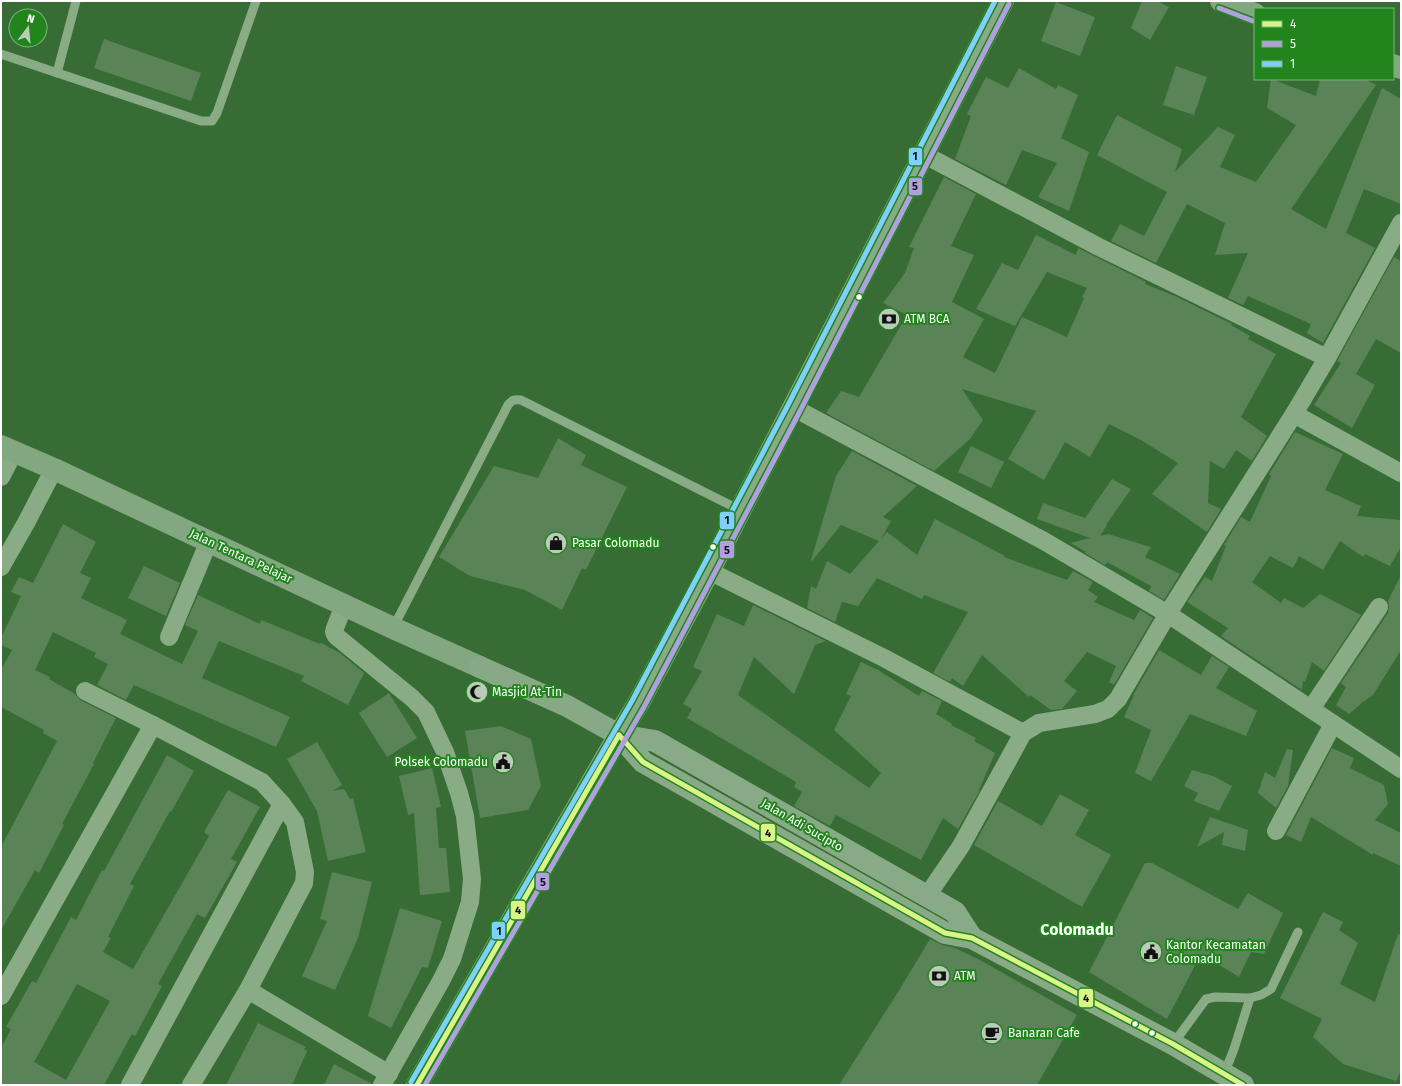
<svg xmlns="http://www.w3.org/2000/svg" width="1402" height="1086" viewBox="0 0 1402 1086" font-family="'Fira Sans',sans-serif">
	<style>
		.building { fill: #5a8357; fill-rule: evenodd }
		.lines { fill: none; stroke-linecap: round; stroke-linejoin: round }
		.service { stroke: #89ac87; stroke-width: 9 }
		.minor { stroke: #89ac87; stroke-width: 18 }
		.secondary { stroke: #83a881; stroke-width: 22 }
		.primary { stroke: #87a986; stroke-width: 22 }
		.trunk { stroke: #89aa87; stroke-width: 22 }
		.bus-1-casing { stroke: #22841d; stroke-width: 8 }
		.bus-2-casing { stroke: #22841d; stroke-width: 8 }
		.bus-3-casing { stroke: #22841d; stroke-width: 8 }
		.bus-1 { stroke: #daf48a; stroke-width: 5 }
		.bus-2 { stroke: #b1a0df; stroke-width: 5 }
		.bus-3 { stroke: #80d0ff; stroke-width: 5 }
		.bus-dot { fill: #fff; stroke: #22841d; stroke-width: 1.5 }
		.labels { text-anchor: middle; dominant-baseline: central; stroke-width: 4; stroke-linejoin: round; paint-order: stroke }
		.poi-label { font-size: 12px; fill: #fff; stroke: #22841d; text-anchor: start }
		.street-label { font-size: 12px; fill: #fff; stroke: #22841d }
		.district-label { font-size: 16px; font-weight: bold; fill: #fff; stroke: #22841d }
		.line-badge { stroke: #22841d; stroke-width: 1.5 }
		.pale-badge-label { font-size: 11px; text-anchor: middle; font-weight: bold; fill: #111 }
	</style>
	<rect width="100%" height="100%" fill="#376d34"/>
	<!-- building -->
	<g class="building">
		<path d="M1142,1H1157L1169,7L1150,40L1131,28Z"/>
		<path d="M1056,2L1095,17L1080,56L1041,41Z"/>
		<path d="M104,39L201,73L191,101L94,68Z"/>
		<path d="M1176,66L1207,77L1194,115L1163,105Z"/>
		<path d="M1019,68L1056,89L1058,85L1078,95L1061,138L1089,152L1069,211L1038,197L1057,163L1022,150L1006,185L955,159L971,116L967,114L986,77L1008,88Z"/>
		<path d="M1271,79L1316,96L1320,79H1365L1376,85L1291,209L1326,229L1382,88L1401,99V204L1364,189L1346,233L1375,248L1323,343L1307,333L1311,324L1248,296L1243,305L1228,298L1248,253L1215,255L1225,223L1187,204L1156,263L1111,241L1120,224L1144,236L1167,192L1097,155L1117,115L1182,149L1175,172L1218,127L1235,135L1220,167L1256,182L1296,125L1267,108Z"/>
		<path d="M944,177L976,194L951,246L974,255L952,302L984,319L963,357L995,373L1022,317L1067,337L1084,298L1082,297L1087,288L1047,272L1015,326L976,309L1002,263L1018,270L1036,235L1076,255L1078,248L1146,282L1145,284L1177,297L1232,324L1231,325L1250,336L1248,339L1276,354L1241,417L1267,436L1252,461L1236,450L1224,469L1210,461L1208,503L1221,509L1207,532L1152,494L1178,463L1141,440L1109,424L1090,457L1065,442L1044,480L1008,459L1036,411L962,389L983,420L970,439L934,471L826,413L841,391L859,397L907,315L883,303L905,273L914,248L909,247Z"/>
		<path d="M1394,257L1401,261V353L1376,339L1356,374L1375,385L1352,428L1314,405L1341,363L1337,361Z"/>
		<path d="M1295,432L1343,454L1325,490L1361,506L1357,516L1401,520V547L1390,566L1365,554L1363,557L1340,541L1323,570L1299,556L1293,568L1270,556L1252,582L1281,603L1284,598L1303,608L1320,594L1361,615L1324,671L1312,662L1305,682L1303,681L1302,690L1221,636L1228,628L1187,602L1205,577L1212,581L1226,546L1224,545L1241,517L1250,522L1271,476L1269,474Z"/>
		<path d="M558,438L586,455L581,465L627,487L586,570L582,568L562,610L525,590L470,576L439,557L494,466L538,478Z"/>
		<path d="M971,446L1004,462L991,488L958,472Z"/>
		<path d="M852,451L917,486L883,517L891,521L881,539L887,532L917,555L935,519L1005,556L1004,557L1067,580L1073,571L1093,582L1088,590L1098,597L1094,602L1134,620L1140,610L1153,618L1114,685L1109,682L1116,666L1087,652L1064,681L1077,691L1062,709L1051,710L1030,695L1029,697L982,655L963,686L952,678L950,682L933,673L968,612L924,595L922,599L877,578L858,606L842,602L835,622L807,608L811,586L816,589L827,561L850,574L879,541L841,525L812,561L811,560L836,476Z"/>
		<path d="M1112,479L1131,489L1106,525H1107L1100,536L1108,534L1151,547L1145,557L1180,574L1164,600L1149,591L1151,586L1107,562L1105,565L1085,553L1086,552L1071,543L1090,538L1037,519L1043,503L1085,518Z"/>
		<path d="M63,524L96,542L80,573L91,578L81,598L127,620L120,634L182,664L198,631L185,625L198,595L260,624L261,620L320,644L321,643L340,653L364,673L348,705L301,681L304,676L219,641L202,678L290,717L276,747L134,685L126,700L97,685L108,664L94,657L96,653L53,632L35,670L50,677L49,679L75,694L80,700L116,718L93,763L94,764L62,824L64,825L39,873L35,870L1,930V847L57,741L43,733L44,730L1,707V670L12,650L1,645V638L21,596L11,592L19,577L33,583Z"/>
		<path d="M144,566L180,583L166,616L128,598Z"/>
		<path d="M1401,575V650L1373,695L1363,702H1362L1361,704L1349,714L1336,705L1346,687L1341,683L1388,613L1389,607L1388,601Z"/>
		<path d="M753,605L826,641L815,645L794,694L754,657L738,695L869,788L881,773L834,730L851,696L846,694L861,662L878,670L919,696L922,691L942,701L936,714L952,724L951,725L976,738L974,741L995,753L979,790H980L958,829L943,818L921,860L836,815L830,826L794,806L802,792L794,787L796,782L687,718L692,709L683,704L702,671L693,667L717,614L744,626Z"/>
		<path d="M1159,650L1201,675L1212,656L1229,667L1216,688L1257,711L1246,736L1190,714L1151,781L1135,773L1151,730L1124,717L1134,695H1133Z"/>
		<path d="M389,693L417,738L387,757L359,713Z"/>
		<path d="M501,726L531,739L541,786L528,810L480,818L465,731Z"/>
		<path d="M317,742L342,785L333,791L344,789L350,799L353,798L366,852L328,861L317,811L287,759Z"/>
		<path d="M1332,748L1354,758L1350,768L1384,785L1388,804L1375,820L1401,833V866L1373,853V855L1311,817L1301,842L1286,835Z"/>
		<path d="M1287,749L1293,750L1288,786L1276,808L1258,793L1265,772L1275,778Z"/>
		<path d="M167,755L194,771L171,812L170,811L130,884L134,886L108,937L111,938L103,952L133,969L209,836L204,832L228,790L260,807L231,859L237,862L205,918L197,914L158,984L162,986L135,1036L132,1034L104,1085H1V1048L11,1029L6,1027L32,981L36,983L71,917L76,920L102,870L104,871ZM77,984L110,1001L66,1080L34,1062Z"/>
		<path d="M432,768L441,807L436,808L439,848H446L450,892L420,895L414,813L408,815L399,776Z"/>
		<path d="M1192,770L1213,776L1232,786L1219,811L1194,801L1198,793L1184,786Z"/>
		<path d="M1060,794L1089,810L1075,835L1111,855L1082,907L974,845L998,801L1042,826Z"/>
		<path d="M1210,817L1248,830L1245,851L1222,845L1224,832L1197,847Z"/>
		<path d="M1145,863H1152L1238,909L1248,893L1283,913L1264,954L1251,952L1239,977L1201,954L1167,1019L1089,972Z"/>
		<path d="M332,872L372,882L358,938L335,990L302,976L327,921L320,919Z"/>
		<path d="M400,908L442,921L428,968L422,967L391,1028L368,1016Z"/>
		<path d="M1323,912L1343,922L1339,930L1358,943L1340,984L1375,1002L1398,934L1401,935V1071L1396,1081L1343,1064L1313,1037L1322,1019L1280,998Z"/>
		<path d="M930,939L942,945L955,948L980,960L1077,1015L1037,1085H839L898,992Z"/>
		<path d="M258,1023L306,1047L304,1049L307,1051L292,1085H226Z"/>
		<path d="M334,1064L372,1084V1085H324Z"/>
	</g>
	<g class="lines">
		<!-- service -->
		<g class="service">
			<path d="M1,54L201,121H212L217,113L256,1"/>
			<path d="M57,73L76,1"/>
			<path d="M393,628L508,405C512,400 514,399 521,400L740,510"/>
			<path d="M1173,1044L1206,999L1215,997L1250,998L1261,995L1271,989L1298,932"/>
			<path d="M1224,1074L1234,1049L1250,998"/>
		</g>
		<!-- minor -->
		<g class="minor">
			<path d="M923,154L1099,247L1327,358"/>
			<path d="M794,408L1044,541L1168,614L1401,769"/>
			<path d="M1294,414L1401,473"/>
			<path d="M1,477L14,452"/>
			<path d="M1,567L26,523L54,469"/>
			<path d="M709,571L884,658L1023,733"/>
			<path d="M344,605L335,628L334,632L336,636L412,698L426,712L445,752L459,793L465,816L472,879L470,902L452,959L441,981L382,1085"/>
			<path d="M169,637L209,541"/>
			<path d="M85,691L153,725"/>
			<path d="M1311,709L1379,607"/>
			<path d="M1276,831L1333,724"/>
			<path d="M927,896L961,846L1023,733L1039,723L1095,714L1108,709L1118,699L1170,610L1294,414L1327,358L1401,223"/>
			<path d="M248,990L389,1074"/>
			<path d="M1,996L153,725L262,782L282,804L295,822L305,872L304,883L248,990L191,1085"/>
			<path d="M130,1085L282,804"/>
		</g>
		<!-- secondary -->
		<g class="secondary">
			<path d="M1221,1L1255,14"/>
			<path d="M1393,65L1401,68"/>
			<path d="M1,446L54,469L393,628L480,667"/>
			<path d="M417,1085L619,735"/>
		</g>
		<!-- primary -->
		<path class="primary" d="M480,667L567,706L619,735"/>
		<!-- trunk -->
		<g class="trunk">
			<path d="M619,735L638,704L709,571L1003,1"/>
			<path d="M619,735L643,762L945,933L972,938L1173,1044L1243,1085"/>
			<path d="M619,735L655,741L955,912L972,938"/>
		</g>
		<!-- bus-1 casing -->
		<g class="bus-1-casing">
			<g id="bus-1">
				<path d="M619,735L643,762L945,933L972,938L1173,1044L1243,1085"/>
				<path d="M417,1085L619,735"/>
			</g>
		</g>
		<!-- bus-2 casing -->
		<g class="bus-2-casing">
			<g id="bus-2">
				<path d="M1219,8L1253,21"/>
				<path d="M425,1085L644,707L800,411L1009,4"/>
			</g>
		</g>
		<!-- bus-3 casing -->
		<g class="bus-3-casing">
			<path id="bus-3" d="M411,1082L632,701L788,405L995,1"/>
		</g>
		<!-- bus-1 -->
		<use href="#bus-1" class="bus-1"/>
		<!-- bus-2 -->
		<use href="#bus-2" class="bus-2"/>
		<!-- bus-3 -->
		<use href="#bus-3" class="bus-3"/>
	</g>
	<!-- icons -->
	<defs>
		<g id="bank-disc" transform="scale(1.15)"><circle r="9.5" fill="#b9ccb8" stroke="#22841d"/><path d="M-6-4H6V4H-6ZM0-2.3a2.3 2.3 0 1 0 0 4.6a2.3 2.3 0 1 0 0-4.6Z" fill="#111"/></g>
		<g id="shop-disc" transform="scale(1.15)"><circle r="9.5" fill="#b9ccb8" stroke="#22841d"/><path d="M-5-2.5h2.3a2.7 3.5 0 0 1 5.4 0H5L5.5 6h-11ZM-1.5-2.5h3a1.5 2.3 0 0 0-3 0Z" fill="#111"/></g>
		<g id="mosque-disc" transform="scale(1.15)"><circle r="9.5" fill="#b9ccb8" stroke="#22841d"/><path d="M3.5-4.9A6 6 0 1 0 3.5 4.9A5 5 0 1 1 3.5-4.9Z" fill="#111"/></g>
		<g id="civic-disc" transform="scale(1.15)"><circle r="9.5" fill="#b9ccb8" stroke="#22841d"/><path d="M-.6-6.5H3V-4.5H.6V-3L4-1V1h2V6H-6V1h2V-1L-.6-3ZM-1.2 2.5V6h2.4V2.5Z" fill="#111"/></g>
		<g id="cafe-disc" transform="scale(1.15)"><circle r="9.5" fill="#b9ccb8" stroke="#22841d"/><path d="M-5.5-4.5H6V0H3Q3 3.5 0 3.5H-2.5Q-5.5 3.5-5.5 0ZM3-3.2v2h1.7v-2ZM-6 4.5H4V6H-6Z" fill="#111"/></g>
	</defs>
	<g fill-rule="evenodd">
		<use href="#bank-disc" x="889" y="319"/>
		<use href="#shop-disc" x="556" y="543"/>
		<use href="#mosque-disc" x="477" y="692"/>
		<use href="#civic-disc" x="503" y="762"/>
		<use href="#civic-disc" x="1151" y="952"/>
		<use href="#bank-disc" x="939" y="976"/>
		<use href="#cafe-disc" x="992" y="1033"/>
	</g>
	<!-- markers -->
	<g class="bus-dot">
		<circle cx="859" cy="297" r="3.5"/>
		<circle cx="713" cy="547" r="3.5"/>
		<circle cx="1135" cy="1024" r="3.5"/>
		<circle cx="1152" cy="1033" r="3.5"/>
	</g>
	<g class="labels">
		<!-- poi labels -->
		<g class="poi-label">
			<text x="904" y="319">ATM BCA</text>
			<text x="572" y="543">Pasar Colomadu</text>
			<text x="492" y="692">Masjid At-Tin</text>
			<text x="488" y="762" text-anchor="end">Polsek Colomadu</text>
			<text x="1166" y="945">Kantor Kecamatan<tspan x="1166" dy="14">Colomadu</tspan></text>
			<text x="954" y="976">ATM</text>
			<text x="1008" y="1033">Banaran Cafe</text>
		</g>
		<!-- street labels -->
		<g class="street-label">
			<text transform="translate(241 556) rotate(25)">Jalan Tentara Pelajar</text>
			<text transform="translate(802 825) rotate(30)">Jalan Adi Sucipto</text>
		</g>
		<!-- district labels -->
		<g class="district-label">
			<text x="1077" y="929">Colomadu</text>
		</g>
	</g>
	<g class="line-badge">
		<rect x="908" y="147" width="15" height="19" rx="4" fill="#80d0ff"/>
		<rect x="908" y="177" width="15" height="19" rx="4" fill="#b1a0df"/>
		<rect x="719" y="511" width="16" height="19" rx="4" fill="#80d0ff"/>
		<rect x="719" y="540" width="16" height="19" rx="4" fill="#b1a0df"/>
		<rect x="760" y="823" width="16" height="19" rx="4" fill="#daf48a"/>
		<rect x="535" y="872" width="15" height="19" rx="4" fill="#b1a0df"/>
		<rect x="510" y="900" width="16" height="20" rx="4" fill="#daf48a"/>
		<rect x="491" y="921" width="15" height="19" rx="4" fill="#80d0ff"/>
		<rect x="1078" y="988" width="16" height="20" rx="4" fill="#daf48a"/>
	</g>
	<g class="pale-badge-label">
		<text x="915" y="160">1</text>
		<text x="915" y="190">5</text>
		<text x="727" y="524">1</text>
		<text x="727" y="554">5</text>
		<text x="768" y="837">4</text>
		<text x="543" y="886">5</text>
		<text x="518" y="914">4</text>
		<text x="499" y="935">1</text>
		<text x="1086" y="1002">4</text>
	</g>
	<!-- border -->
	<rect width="1402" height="1086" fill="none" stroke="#ffffff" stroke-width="4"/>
	<!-- legend -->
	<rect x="1254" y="8" width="140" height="72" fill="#22841d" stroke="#7ab577"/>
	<rect x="1262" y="21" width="20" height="6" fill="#daf48a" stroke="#7ab577"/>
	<text x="1290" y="28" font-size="12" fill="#ffffff">4</text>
	<rect x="1262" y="41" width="20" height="6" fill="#b1a0df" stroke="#7ab577"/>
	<text x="1290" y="48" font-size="12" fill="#ffffff">5</text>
	<rect x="1262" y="61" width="20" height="6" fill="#80d0ff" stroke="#7ab577"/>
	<text x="1290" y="68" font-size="12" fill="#ffffff">1</text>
	<!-- north arrow -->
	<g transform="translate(28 28) rotate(16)"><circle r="19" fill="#22841d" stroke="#7ab577"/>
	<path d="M0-3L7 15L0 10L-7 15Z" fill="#b9ccb8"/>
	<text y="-6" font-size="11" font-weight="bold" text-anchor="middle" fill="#ffffff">N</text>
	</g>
</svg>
